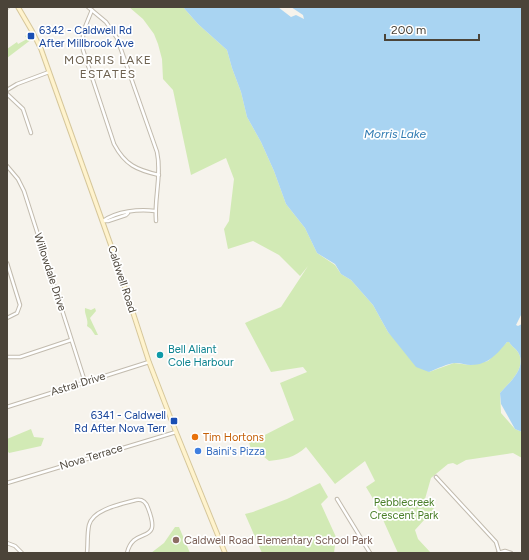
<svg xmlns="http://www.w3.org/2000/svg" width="529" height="560" viewBox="0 0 529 560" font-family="Figtree,sans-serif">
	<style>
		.green { fill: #d2eab5 }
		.water { fill: #a9d4f2 }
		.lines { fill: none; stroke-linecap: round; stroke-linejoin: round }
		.street-casing { stroke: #c2bbae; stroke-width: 4.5 }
		.secondary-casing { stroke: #d6c79b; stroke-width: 5.5 }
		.street { stroke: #fff; stroke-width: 2.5 }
		.secondary { stroke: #fff3cd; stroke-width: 3.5 }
		.transit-dot { fill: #1a4fb4; stroke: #fff; stroke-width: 1.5 }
		.culture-dot { fill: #0f9aa8; stroke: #fff; stroke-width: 1.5 }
		.food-dot { fill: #e8710a; stroke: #fff; stroke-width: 1.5 }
		.shop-dot { fill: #3f7fe0; stroke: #fff; stroke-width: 1.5 }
		.education-dot { fill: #8d6e63; stroke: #fff; stroke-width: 1.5 }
		.labels { text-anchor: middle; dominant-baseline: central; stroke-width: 3.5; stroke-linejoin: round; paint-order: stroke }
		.transit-label { font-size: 11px; fill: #164399; stroke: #fff; text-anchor: start }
		.street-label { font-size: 11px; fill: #4b4439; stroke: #fff }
		.culture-label { font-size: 11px; fill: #0d838f; stroke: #fff; text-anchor: start }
		.food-label { font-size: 11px; fill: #c56008; stroke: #fff; text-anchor: start }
		.shop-label { font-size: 11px; fill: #366cbe; stroke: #fff; text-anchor: start }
		.park-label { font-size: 11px; fill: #4a7f2a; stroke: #fff }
		.education-label { font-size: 11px; fill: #785e54; stroke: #fff; text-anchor: start }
		.neighbourhood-label { font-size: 12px; letter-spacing: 1px; fill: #6e6250; stroke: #fff }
		.water-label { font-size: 12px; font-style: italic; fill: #2e7ab2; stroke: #fff }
	</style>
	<rect width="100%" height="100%" fill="#f6f3ec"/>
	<!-- green -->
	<g class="green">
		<path d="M129,7H183L198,24L227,50L232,68L241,92L247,117L261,142L274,171L286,204L305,228L317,253L335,265L341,274L351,280L373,305L388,332L429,372L454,363L470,365L488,361L507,342H509C512,347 517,349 519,354C526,369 509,383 500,393L501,413L515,429L522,432V458L513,453L466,460L457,465L453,463L448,464L431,478L425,499L434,509L415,530L418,539L431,553H398L375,502L366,487L375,481L365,461L335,484L306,447C294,458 285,459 269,461L263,456L254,457L249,443L294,420L280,383L307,372L303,367L271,372L245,323L281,307L308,266L300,276L279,255L253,241L228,249L224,229L229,221L234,179L226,158L191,175L173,90L163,79L162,59L158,44L154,34L143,19Z"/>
		<path d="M29,34L32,39L7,58V49L17,42L18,44L27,39L25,36Z"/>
		<path d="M85,308L91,310L95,308L96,311L90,318L98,335H95L91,329L87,326C89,320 84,314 85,308Z"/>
		<path d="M31,429L34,437L44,438L41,446L9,453L7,450V439Z"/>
		<path d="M320,483L328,497L321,504L336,537L334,553H262L245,514L253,512L287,499Z"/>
		<path d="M175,527H179L190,553H151L164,543Z"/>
	</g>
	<!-- water -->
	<path class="water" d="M183,7H278L291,17L296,15L304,19L303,15L291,7H522V313L516,325L518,326L522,324V432L515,429L501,404L500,393C509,383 526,369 519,354C517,349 512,347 509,342H507C497,354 488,365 471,365C466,365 461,363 456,363C448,363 437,369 429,372L416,367L388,332L373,305L351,280L341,274L335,264L317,253L305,228L286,204L274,171L261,142L247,117L241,92L232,68L227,50L198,24Z"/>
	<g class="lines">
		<!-- street casing -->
		<g class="street-casing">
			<g id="street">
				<path d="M88,7L106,22L117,38L157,152C162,175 154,198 156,221"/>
				<path d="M7,8L8,7"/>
				<path d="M92,10L83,32V50L114,144C125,165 137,170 159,175"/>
				<path d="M7,90L17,84L49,72"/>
				<path d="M7,94L23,109L31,133"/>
				<path d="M7,166L18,179L24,191L85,382"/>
				<path d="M103,221C117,211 139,209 155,211"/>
				<path d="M103,221H108L126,215L128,213"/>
				<path d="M7,263L20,305L17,313L7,318"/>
				<path d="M7,357H20L71,340"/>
				<path d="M7,407L149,362"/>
				<path d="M436,477L496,542L499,552"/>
				<path d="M7,483L176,432"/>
				<path d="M337,499L370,553"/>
				<path d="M7,543L15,546L22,553"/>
				<path d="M87,553C88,544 87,534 89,525C93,509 122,504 136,500C143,499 146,502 148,508C163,547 134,524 127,553"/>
				<path d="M498,553L505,551L511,553"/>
			</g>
		</g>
		<!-- secondary casing -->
		<g class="secondary-casing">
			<path id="secondary" d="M18,7L32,31L41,49L114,254L149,362L176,432L225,553"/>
		</g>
		<!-- street -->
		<use href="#street" class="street"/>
		<!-- secondary -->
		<use href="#secondary" class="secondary"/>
	</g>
	<!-- markers -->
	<g class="transit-dot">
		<rect x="27" y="32" width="8" height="8" rx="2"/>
		<rect x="170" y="417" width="8" height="8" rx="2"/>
	</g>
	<circle class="culture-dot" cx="160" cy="355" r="4"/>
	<circle class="food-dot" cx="195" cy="437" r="4"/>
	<circle class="shop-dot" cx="198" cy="451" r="4"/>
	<circle class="education-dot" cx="176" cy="540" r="4"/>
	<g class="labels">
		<!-- transit labels -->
		<g class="transit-label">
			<text x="39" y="30">6342 - Caldwell Rd<tspan x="39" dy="13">After Millbrook Ave</tspan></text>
			<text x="166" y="415" text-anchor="end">6341 - Caldwell<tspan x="166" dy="13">Rd After Nova Terr</tspan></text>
		</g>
		<!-- street labels -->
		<g class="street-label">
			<text transform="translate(50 272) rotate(72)">Willowdale Drive</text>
			<text transform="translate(122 279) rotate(72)">Caldwell Road</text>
			<text transform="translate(78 384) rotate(-17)">Astral Drive</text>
			<text transform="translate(91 457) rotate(-17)">Nova Terrace</text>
		</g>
		<!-- culture labels -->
		<g class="culture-label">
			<text x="168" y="349">Bell Aliant<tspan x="168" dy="13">Cole Harbour</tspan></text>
		</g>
		<!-- food labels -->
		<g class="food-label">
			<text x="203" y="437">Tim Hortons</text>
		</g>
		<!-- shop labels -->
		<g class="shop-label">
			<text x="206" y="451">Baini's Pizza</text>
		</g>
		<!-- park labels -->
		<g class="park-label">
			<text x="404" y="502">Pebblecreek<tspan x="404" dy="13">Crescent Park</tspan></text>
		</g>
		<!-- education labels -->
		<g class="education-label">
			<text x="184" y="540">Caldwell Road Elementary School Park</text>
		</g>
		<!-- neighbourhood labels -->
		<g class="neighbourhood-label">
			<text x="108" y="60">MORRIS LAKE<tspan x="108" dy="14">ESTATES</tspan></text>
		</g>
		<!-- water labels -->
		<g class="water-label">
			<text x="395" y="134">Morris Lake</text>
		</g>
	</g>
	<!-- border -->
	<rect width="529" height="560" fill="none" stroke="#4b4439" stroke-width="16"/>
	<!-- scale -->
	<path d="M385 34v6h94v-6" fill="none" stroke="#4b4439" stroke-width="2"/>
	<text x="391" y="34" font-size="12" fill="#4b4439" stroke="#ffffff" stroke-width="3" paint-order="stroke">200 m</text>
</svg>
